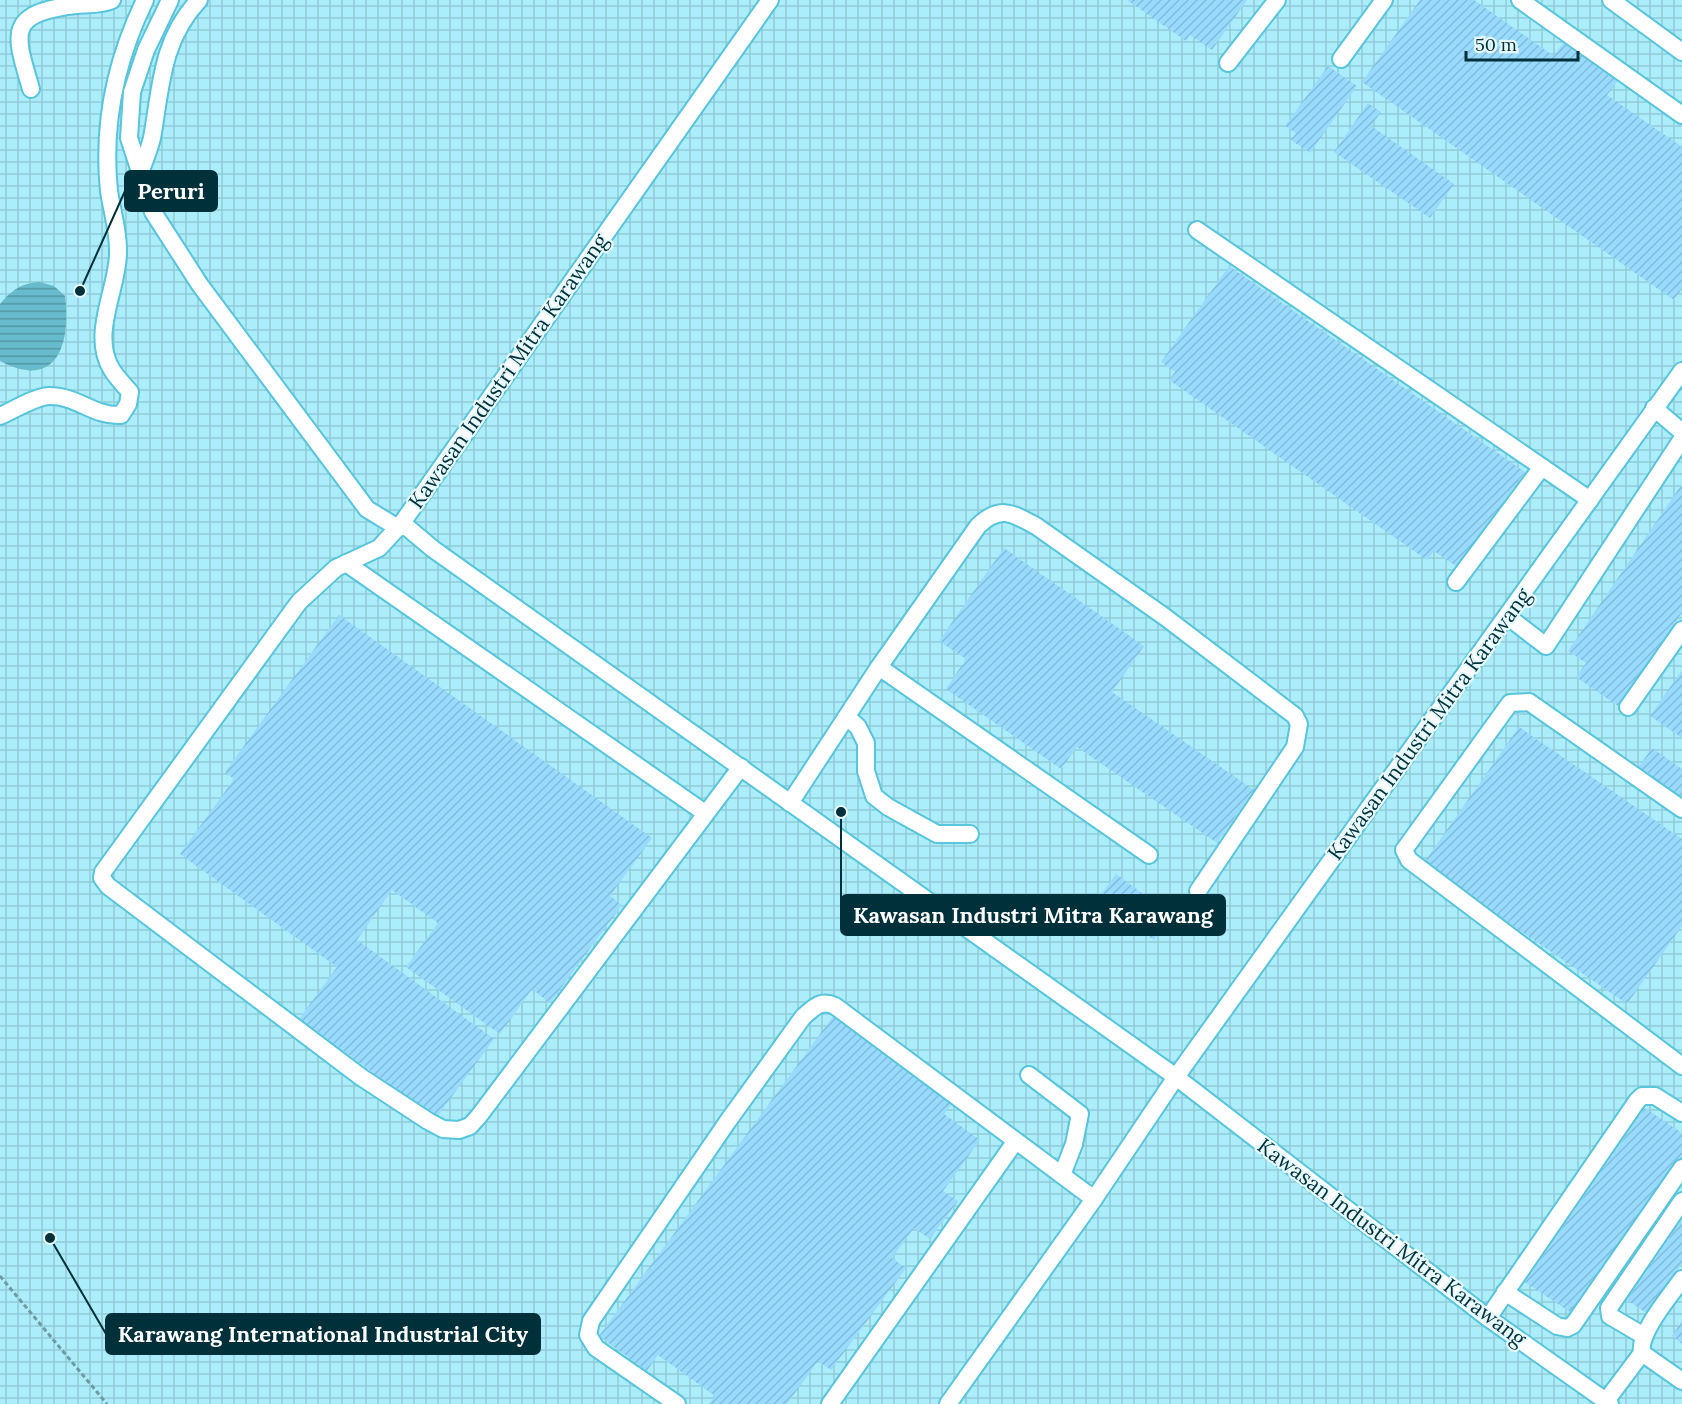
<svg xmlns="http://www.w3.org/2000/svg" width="1682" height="1404" viewBox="0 0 1682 1404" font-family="Lora,serif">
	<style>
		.industrial { fill: url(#industrial-grid) }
		.water { fill: url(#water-rules) }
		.building { fill: url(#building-hatch) }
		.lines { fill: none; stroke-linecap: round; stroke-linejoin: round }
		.minor-casing { stroke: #57c5db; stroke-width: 20 }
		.path { stroke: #6f9aa2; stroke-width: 3; stroke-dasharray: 4.5 3; stroke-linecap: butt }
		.minor { stroke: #fff; stroke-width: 16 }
		.labels { text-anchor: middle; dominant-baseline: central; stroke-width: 4.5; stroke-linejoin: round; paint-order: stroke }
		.street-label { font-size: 21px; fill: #003039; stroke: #e6f9fd }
		.leader { fill: none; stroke: #003039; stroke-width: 2 }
		.callout-dot { fill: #003039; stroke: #e6f9fd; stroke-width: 2 }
		.callout { fill: #003039; stroke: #003039; stroke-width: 2 }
		.callout-label { font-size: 22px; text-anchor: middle; font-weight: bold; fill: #fff }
	</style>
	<defs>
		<pattern id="industrial-grid" width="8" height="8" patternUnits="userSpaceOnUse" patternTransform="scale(1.5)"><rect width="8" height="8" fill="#abedfb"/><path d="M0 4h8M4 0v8" fill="none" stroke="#91ccd8"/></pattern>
		<pattern id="water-rules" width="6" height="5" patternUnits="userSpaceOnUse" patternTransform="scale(1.5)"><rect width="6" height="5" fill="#68bbcc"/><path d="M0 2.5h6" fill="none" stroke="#5398a7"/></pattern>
		<pattern id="building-hatch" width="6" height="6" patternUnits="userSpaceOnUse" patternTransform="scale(1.5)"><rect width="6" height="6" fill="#99dbff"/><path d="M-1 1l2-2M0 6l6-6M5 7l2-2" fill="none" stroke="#82bcdb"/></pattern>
	</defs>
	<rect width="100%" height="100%" fill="#c9f0f8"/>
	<!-- industrial -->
	<rect class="industrial" x="0" y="0" width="1682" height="1404"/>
	<!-- water -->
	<path class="water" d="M40,282L54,286L65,296C71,344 57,391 0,361V304C12,290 21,283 40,282Z"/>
	<!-- building -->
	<g class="building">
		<path d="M1127,0H1247L1212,50L1190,35L1186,41Z"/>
		<path d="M1420,0H1474L1554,56L1566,39L1620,78L1607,95L1682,147V289L1674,300L1362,82Z"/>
		<path d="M1328,66L1357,86L1310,153L1291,140L1296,133L1285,126Z"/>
		<path d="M1368,103L1381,112L1371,126L1454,184L1430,218L1334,152Z"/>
		<path d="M1229,266L1525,472L1457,567L1434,551L1427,560L1169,380L1175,372L1161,362Z"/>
		<path d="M1682,484V613L1618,706L1576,677L1586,663L1568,651Z"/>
		<path d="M1004,548L1144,646L1112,692L1254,790L1217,843L1077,747L1061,769L946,689L966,659L939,641Z"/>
		<path d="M339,615L652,838L610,896L622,905L550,1003L532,989L500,1034L406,967L438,923L392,890L357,940L494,1039L436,1118L299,1019L337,967L180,854L234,779L225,772Z"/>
		<path d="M1682,670V738L1650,716Z"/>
		<path d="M1519,727L1682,839V926L1627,1004L1423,864Z"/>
		<path d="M1652,748L1682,769V800L1637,769Z"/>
		<path d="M1116,874L1172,915L1154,940L1097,900Z"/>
		<path d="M834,1015L954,1101L944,1114L980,1140L943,1191L958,1201L930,1239L914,1228L892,1258L906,1268L831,1370L818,1361L787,1404H709L715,1396L658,1355L647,1371L599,1336Z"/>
		<path d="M1645,1108L1682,1133V1155L1573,1314L1525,1282Z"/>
		<path d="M1682,1219V1264L1648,1314L1627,1300Z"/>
		<path d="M1682,1321V1344L1672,1336Z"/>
	</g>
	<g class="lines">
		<!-- minor casing -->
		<g class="minor-casing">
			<g id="minor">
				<path d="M170,0L146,50L132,92L129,138L153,212L200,285L367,509L398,528"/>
				<path d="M1520,0L1682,115"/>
				<path d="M1611,0L1682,52"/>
				<path d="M1341,59L1384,0"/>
				<path d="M1228,63L1277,0"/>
				<path d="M31,89C15,34 5,13 76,5C87,4 102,5 112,0"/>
				<path d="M140,173C144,162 149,150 152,138C161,88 161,40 199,0"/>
				<path d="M1197,230L1590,500"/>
				<path d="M1654,408L1682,432"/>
				<path d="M0,416C14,410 34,397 49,396C75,395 95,417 121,415L128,404L130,392C124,385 117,378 112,370C90,335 117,291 118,254C119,232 112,212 109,191C102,124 116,60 145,0"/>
				<path d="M402,523L433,549L1176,1077L1488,1318L1610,1404"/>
				<path d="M346,563L705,813"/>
				<path d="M1456,582L1542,467"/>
				<path d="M1507,616L1546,646L1682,439"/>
				<path d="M879,667L1149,855"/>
				<path d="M1628,707L1682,630"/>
				<path d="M847,717L858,727L866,743V771L874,796L888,807L937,834H970"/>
				<path d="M741,767L479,1116L470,1126L459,1130L443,1129L428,1121L361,1077L108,886L102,878L103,872L299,602L336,568L379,548L402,523L770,0"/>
				<path d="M790,803L879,667L978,526C1000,505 1012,513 1036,526L1165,617L1295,716L1299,724L1295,747L1198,891"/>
				<path d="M1682,809L1529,702L1510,703L1404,850L1409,860L1682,1066"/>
				<path d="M1029,1075L1080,1114L1074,1144L1062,1175"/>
				<path d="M1682,1279C1670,1296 1638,1333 1642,1353L1682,1381"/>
				<path d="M1505,1292L1557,1326L1567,1328L1573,1325L1682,1168"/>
				<path d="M1488,1318L1637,1101L1642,1096H1655L1682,1113"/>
				<path d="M1644,1336L1610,1316L1609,1308L1682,1201"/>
				<path d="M1606,1401L1642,1353"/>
				<path d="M677,1404L596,1348L588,1335L591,1321L728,1121L803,1017C814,1008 820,999 835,1006L1094,1199"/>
				<path d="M830,1404L1015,1142"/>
				<path d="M948,1404L1094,1199L1176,1077L1682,371"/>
			</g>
		</g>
		<!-- path -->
		<path class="path" d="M0,1276L107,1404"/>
		<!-- minor -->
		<use href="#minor" class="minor"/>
	</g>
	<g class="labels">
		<!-- street labels -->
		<g class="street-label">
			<text transform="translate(508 371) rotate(-55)">Kawasan Industri Mitra Karawang</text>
			<text transform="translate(1429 724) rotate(-54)">Kawasan Industri Mitra Karawang</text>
			<text transform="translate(1392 1242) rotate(37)">Kawasan Industri Mitra Karawang</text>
		</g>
	</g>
	<!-- callouts -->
	<path class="leader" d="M80 291L125 191M841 812L841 915M50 1238L106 1334"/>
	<g class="callout-dot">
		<circle cx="80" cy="291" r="6"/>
		<circle cx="841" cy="812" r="6"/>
		<circle cx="50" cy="1238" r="6"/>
	</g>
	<g class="callout">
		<rect x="125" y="171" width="92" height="40" rx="6"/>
		<rect x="841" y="895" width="384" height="40" rx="6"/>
		<rect x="106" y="1314" width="434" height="40" rx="6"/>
	</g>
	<g class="callout-label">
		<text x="171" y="199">Peruri</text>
		<text x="1033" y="923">Kawasan Industri Mitra Karawang</text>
		<text x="323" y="1342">Karawang International Industrial City</text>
	</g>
	<!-- scale -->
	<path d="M1466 51v9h112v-9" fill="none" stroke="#003039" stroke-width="3"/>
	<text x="1475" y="51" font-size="18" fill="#003039" stroke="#e6f9fd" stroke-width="4.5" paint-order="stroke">50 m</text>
</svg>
